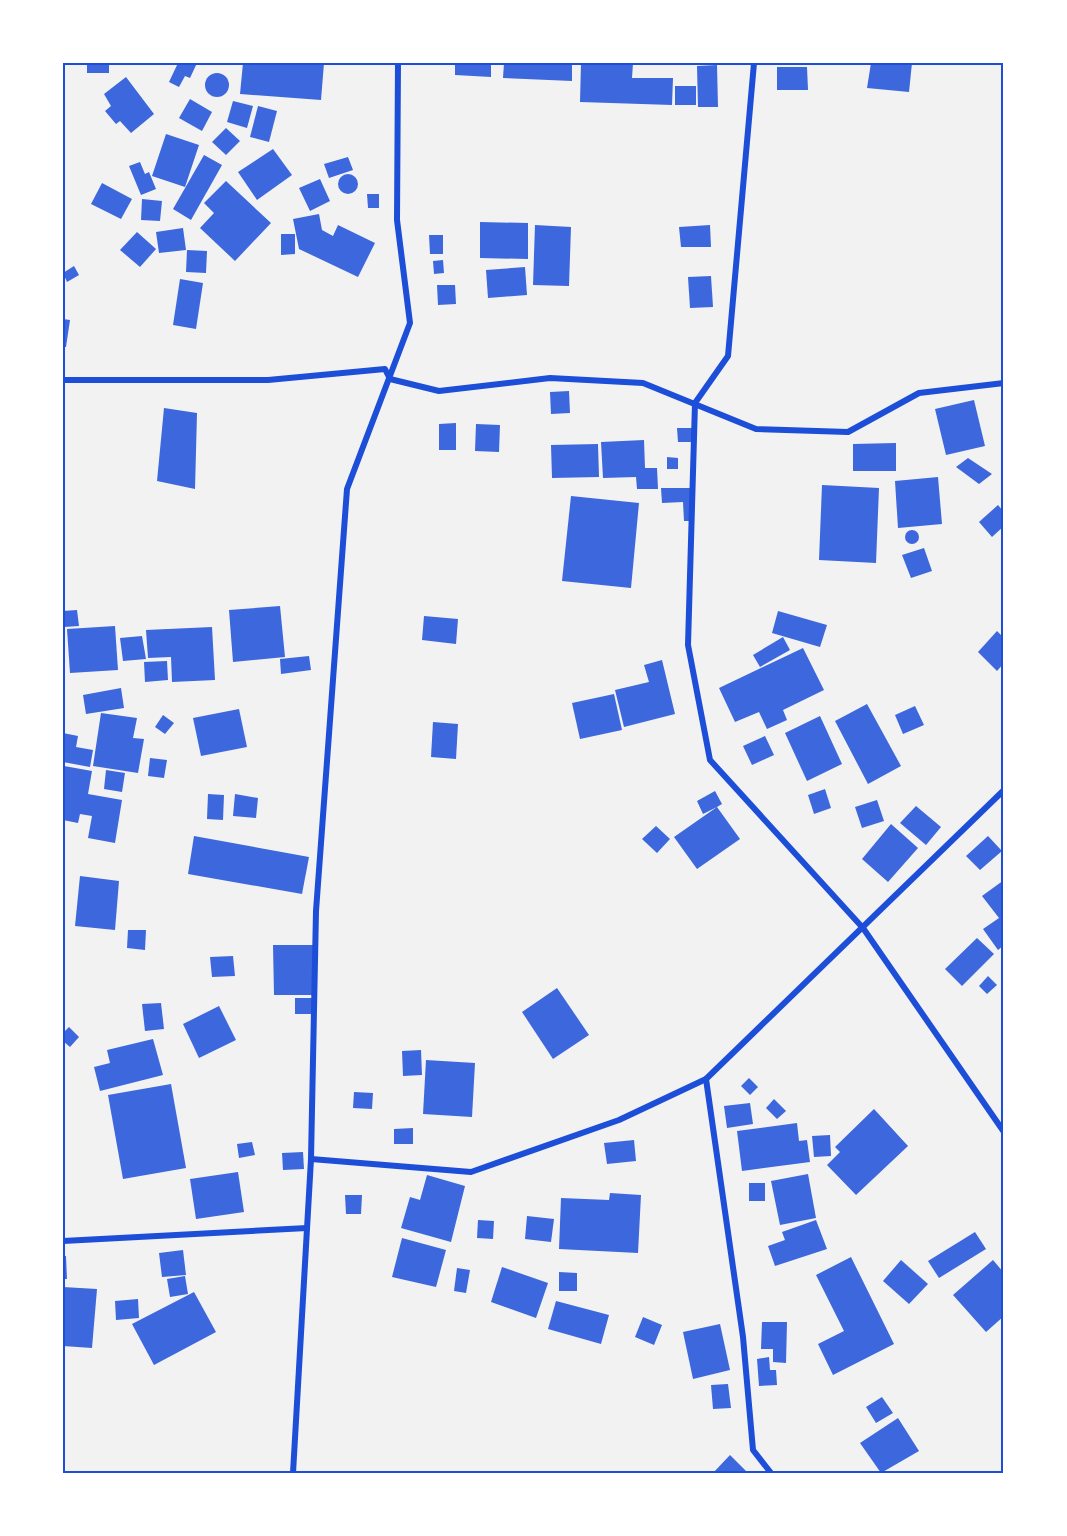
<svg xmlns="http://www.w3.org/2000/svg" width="1067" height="1536" viewBox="0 0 1067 1536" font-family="Cabin,sans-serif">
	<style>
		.building { fill: #3d67dc }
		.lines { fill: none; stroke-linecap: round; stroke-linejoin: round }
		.minor { stroke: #1d4ed8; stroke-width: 6 }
		.neatline { fill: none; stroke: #1d4ed8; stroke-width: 2 }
	</style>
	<rect width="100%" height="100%" fill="#f2f2f2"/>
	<!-- building -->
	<g class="building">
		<rect x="87" y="63" width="22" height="10"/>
		<path d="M178,63H197L190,78L185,76L179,87L169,82Z"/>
		<path d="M243,63H324L321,100L240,94Z"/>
		<path d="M455,63H491V77L455,75Z"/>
		<path d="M504,63H572V81L503,78Z"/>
		<path d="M581,63H633L632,78H673L672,105L580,102Z"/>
		<path d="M871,63H912L909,92L867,88Z"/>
		<path d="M717,65L718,107H698L697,66Z"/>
		<path d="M777,67H807L808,90H777Z"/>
		<circle cx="217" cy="85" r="12"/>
		<path d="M126,77L154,114L131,133L120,121L116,124L105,111L111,106L104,94Z"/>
		<rect x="675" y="86" width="21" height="19"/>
		<path d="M190,99L212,112L202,131L179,118Z"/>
		<path d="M233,101L253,106L247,128L227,122Z"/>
		<path d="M258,106L277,111L269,142L250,137Z"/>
		<path d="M226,128L240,141L226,155L212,142Z"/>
		<path d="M166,134L199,145L185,187L152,176Z"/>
		<path d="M273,149L292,175L257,200L238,172Z"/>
		<path d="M204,155L222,165L191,220L173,209Z"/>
		<path d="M348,157L353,170L329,178L324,164Z"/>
		<path d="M140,162L145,174L149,172L156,189L141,195L129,166Z"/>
		<circle cx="348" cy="184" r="10"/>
		<path d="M320,179L330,201L310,211L299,188Z"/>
		<path d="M226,181L271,223L235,261L200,228L214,213L204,203Z"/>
		<path d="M102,183L132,199L121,219L91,204Z"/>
		<path d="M367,194H379V208H368Z"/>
		<path d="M142,199L162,201L160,221L141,220Z"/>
		<path d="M319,214L322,230L333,236L338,225L375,243L358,277L299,249L293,219Z"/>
		<path d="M480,222L528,223V259L480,258Z"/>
		<path d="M535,225L571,227L569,286L533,285Z"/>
		<path d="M710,225L711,247H681L679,227Z"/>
		<path d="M183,228L186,250L159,253L156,232Z"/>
		<path d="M137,232L156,249L140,267L120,250Z"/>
		<path d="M281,234H295V254L281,255Z"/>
		<path d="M429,235H443V254H430Z"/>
		<path d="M187,250L207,251L206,273L186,272Z"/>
		<path d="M443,260L444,273L434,274L433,261Z"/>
		<path d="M74,266L79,275L67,282L63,273Z"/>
		<path d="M525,267L527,295L488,298L486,270Z"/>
		<path d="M711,276L713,307L690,308L688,277Z"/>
		<path d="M180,279L203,283L196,329L173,325Z"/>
		<path d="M437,285H455L456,304L438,305Z"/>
		<path d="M63,319L70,320L66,347H63Z"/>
		<path d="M569,391L570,413L551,414L550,392Z"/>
		<path d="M974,400L985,446L946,455L935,409Z"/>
		<path d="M164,408L197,413L195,489L157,481Z"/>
		<path d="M456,423V450H439V424Z"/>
		<path d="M476,424L500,425L499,452L475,451Z"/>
		<path d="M677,428H693V442H678Z"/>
		<path d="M644,440L645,468H657L658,489H637L636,477L603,478L601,442Z"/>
		<path d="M896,443V471H853V444Z"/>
		<path d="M598,444L599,477L552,478L551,445Z"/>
		<path d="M667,457L678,458V469H667Z"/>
		<path d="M968,458L992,474L979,484L956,467Z"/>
		<path d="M938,477L942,524L898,528L895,481Z"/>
		<path d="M822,485L879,488L876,563L819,560Z"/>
		<path d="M661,488H692L693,521H684L683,502L662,503Z"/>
		<path d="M571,496L639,503L631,588L562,581Z"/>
		<path d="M998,505L1004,512V526L992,537L979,522Z"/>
		<circle cx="912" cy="537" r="7"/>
		<path d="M924,548L932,571L911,578L902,555Z"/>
		<path d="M1004,579V600L1001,588Z"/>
		<path d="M280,606L285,657L233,662L229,610Z"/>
		<path d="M77,610L79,626L64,627L63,611Z"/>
		<path d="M778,611L827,625L820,647L772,633Z"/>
		<path d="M424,616L458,619L456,644L422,640Z"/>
		<path d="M115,626L118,670L70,673L67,629Z"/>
		<path d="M212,627L215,680L172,682L171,657L148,658L146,630Z"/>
		<path d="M997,631L1004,638V663L997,671L978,652Z"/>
		<path d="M142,636L146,659L123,661L120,638Z"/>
		<path d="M783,637L790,650L760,667L753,655Z"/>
		<path d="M803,648L824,690L783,710L787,720L767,729L759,712L735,722L719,688Z"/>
		<path d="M309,656L311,670L281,674L280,659Z"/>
		<path d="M662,660L675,714L624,727L615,690L649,682L644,665Z"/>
		<path d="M167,661L168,680L145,682L144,662Z"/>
		<path d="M121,688L124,708L86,714L83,695Z"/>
		<path d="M614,694L622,730L580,739L572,703Z"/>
		<path d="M867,704L901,766L868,784L835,721Z"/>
		<path d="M915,706L924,725L903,734L895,715Z"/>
		<path d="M239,709L247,747L201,756L193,718Z"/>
		<path d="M101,713L137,718L133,738L144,739L138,773L93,766Z"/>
		<path d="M163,715L174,723L165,734L155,727Z"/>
		<path d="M820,716L842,764L807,781L785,733Z"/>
		<path d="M433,722L458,724L456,759L431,757Z"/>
		<path d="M63,733L78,736L76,747L93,750L90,767L63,762Z"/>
		<path d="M765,736L774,755L752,765L743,746Z"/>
		<path d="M150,758L167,760L164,778L148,776Z"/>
		<path d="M64,766L92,771L88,794L122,800L115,843L88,838L92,816L80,814L78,823L63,820Z"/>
		<path d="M106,770L125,773L122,792L104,789Z"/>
		<path d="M825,789L831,808L814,814L808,795Z"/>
		<path d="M715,791L722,804L717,807L740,839L697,869L674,837L717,807L703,814L697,801Z"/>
		<path d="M208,794L224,795L223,820L207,819Z"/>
		<path d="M235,794L258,798L256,818L233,816Z"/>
		<path d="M877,800L884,821L862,828L855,807Z"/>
		<path d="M916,806L941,827L926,845L900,823Z"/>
		<path d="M891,824L918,848L888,882L862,859Z"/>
		<path d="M656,826L670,839L657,853L642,839Z"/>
		<path d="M194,836L309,857L302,894L188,874Z"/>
		<path d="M988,836L1002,851L980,870L966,856Z"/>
		<path d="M80,876L119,881L115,930L75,926Z"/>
		<path d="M1004,880V945L998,950L983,929L999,918L982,896Z"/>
		<path d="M128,930H146L145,950L127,948Z"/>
		<path d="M977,938L994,954L962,986L945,969Z"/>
		<path d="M273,945H314V995H274Z"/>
		<path d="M233,956L235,976L212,977L210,957Z"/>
		<path d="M988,976L997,985L987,994L979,986Z"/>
		<path d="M557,988L589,1035L553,1059L522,1012Z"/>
		<rect x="295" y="998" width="20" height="16"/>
		<path d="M161,1003L164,1029L145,1031L142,1004Z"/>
		<path d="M219,1006L236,1040L199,1058L183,1024Z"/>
		<path d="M69,1027L79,1037L70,1047L63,1041V1033Z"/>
		<path d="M153,1039L163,1075L100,1091L94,1067L110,1063L107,1050Z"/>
		<path d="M421,1050L422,1075L403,1076L402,1051Z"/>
		<path d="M426,1060L475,1063L472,1117L423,1114Z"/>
		<path d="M749,1078L758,1087L750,1095L741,1086Z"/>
		<path d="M171,1084L186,1168L123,1179L108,1095Z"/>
		<path d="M354,1092L373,1093L372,1109L353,1108Z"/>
		<path d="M774,1099L786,1111L777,1119L766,1108Z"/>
		<path d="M750,1103L753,1124L727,1128L724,1106Z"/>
		<path d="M874,1109L908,1146L856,1195L827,1165L840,1152L835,1147Z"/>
		<path d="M797,1123L799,1141L807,1140L810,1162L742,1171L737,1131Z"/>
		<path d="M413,1128V1144H394V1129Z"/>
		<path d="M830,1135L831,1156L814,1157L812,1136Z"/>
		<path d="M634,1140L636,1161L607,1164L604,1143Z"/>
		<path d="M252,1142L255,1155L239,1158L237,1144Z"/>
		<path d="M303,1152L304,1169L283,1170L282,1153Z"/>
		<path d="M238,1172L244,1212L196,1219L190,1179Z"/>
		<path d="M808,1174L816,1218L780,1225L771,1181Z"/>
		<path d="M427,1175L465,1186L451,1242L401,1228L410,1197L420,1200Z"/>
		<rect x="749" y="1183" width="16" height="18"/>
		<path d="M610,1193L641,1195L638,1253L559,1249L561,1198L609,1200Z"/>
		<path d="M345,1195H362L361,1214H346Z"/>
		<path d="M527,1216L554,1219L551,1242L525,1239Z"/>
		<path d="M478,1220L494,1221L493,1239L477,1238Z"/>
		<path d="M816,1220L827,1249L775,1266L768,1246L785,1240L782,1232Z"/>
		<path d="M975,1232L986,1249L939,1278L928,1261Z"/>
		<path d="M402,1238L446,1250L436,1287L392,1277Z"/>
		<path d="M183,1250L186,1275L162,1277L159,1253Z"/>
		<path d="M63,1256H66L67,1279H63Z"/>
		<path d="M851,1257L894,1344L833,1375L818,1344L844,1331L816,1275Z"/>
		<path d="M901,1260L928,1284L909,1304L883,1281Z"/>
		<path d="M993,1260L1004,1273V1316L986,1332L953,1295Z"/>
		<path d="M502,1267L548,1283L536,1318L491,1302Z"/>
		<path d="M457,1268L470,1270L466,1293L454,1291Z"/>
		<path d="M559,1272L577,1273V1291H559Z"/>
		<path d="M185,1276L188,1294L170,1297L167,1279Z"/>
		<path d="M63,1287L97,1289L92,1348L63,1346Z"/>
		<path d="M194,1292L216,1332L154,1365L132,1324Z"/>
		<path d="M138,1299L139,1318L116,1320L115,1301Z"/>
		<path d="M556,1301L609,1315L601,1344L548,1329Z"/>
		<path d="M643,1317L662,1325L654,1345L635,1337Z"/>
		<path d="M762,1322H787L786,1363L773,1362V1349H761Z"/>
		<path d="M720,1324L730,1370L693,1379L683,1332Z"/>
		<path d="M769,1357L770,1370H776L777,1385L759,1386L757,1359Z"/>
		<path d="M728,1384L731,1408L713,1409L711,1385Z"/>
		<path d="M882,1397L893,1413L876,1423L866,1407Z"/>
		<path d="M898,1418L919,1451L881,1473L860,1443Z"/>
		<path d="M730,1455L748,1473H713Z"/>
	</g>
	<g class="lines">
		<!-- minor -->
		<g class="minor">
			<path d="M754,63L728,356L695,403L688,645L710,760L863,928L1004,1132"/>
			<path d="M63,380H268L385,369L390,379L439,391L550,378L643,383L756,429L848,432L919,393L1004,383"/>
			<path d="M311,1159L471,1172L619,1120L706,1079"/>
			<path d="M63,1241L307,1228"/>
			<path d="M293,1473L311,1159L316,911L347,489L410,323L397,220L398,63"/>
			<path d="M771,1473L753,1450L743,1337L706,1079L1004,790"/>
		</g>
	</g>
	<!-- border -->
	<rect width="1067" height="1536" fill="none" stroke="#ffffff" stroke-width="129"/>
	<rect x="64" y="64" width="938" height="1408" class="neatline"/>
</svg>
